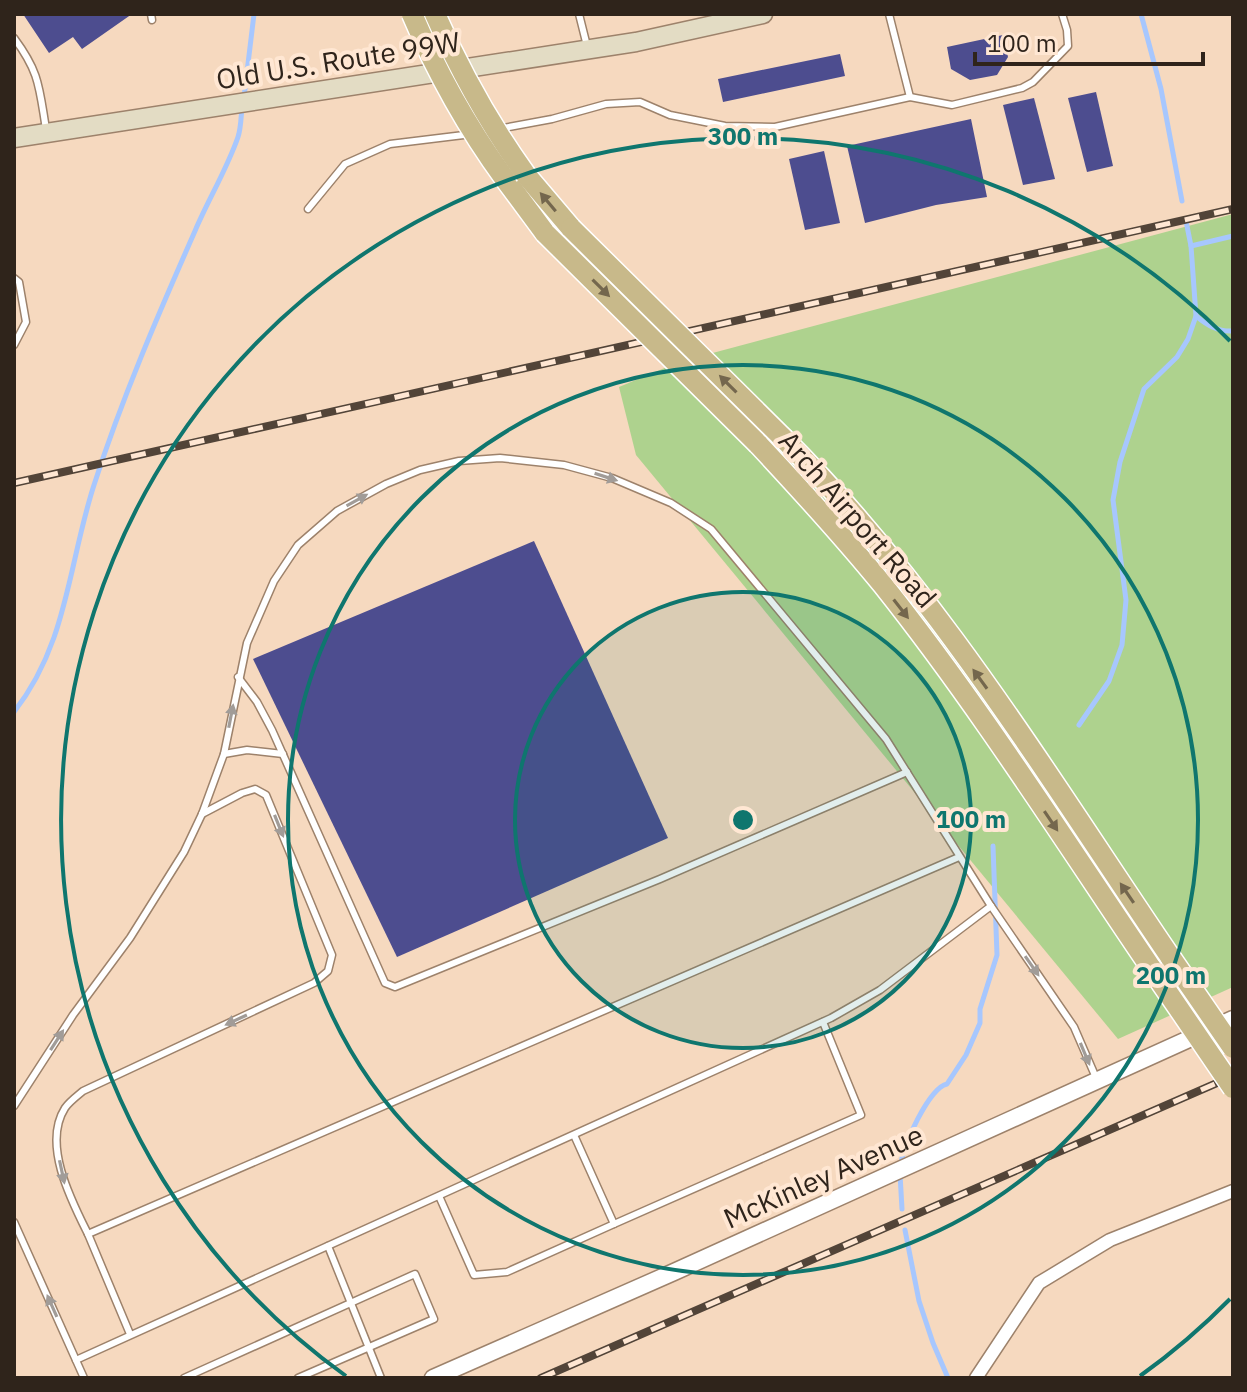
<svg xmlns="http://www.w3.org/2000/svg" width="1247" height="1392" viewBox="0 0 1247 1392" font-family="'IBM Plex Sans',sans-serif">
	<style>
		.green { fill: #aed28e }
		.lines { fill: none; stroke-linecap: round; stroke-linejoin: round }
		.stream { stroke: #a7c7fe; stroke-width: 5 }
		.building { fill: #4d4d8f }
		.service-casing { stroke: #9d826b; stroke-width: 9 }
		.minor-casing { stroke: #9d826b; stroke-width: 15 }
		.tertiary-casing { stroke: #9d826b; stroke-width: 19 }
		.secondary-casing { stroke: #9d826b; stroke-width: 21 }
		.primary-casing { stroke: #fff; stroke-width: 23 }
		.service { stroke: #fff; stroke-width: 6 }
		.minor { stroke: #fff; stroke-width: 12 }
		.tertiary { stroke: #fff; stroke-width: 16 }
		.secondary { stroke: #e3dcc4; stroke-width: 18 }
		.primary { stroke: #c8b98a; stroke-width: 20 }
		.rail-casing { stroke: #524438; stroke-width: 8 }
		.rail { stroke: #ffe7d3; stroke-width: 5; stroke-dasharray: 15; stroke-linecap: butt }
		.primary-bridge-casing { stroke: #fff; stroke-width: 23; stroke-linecap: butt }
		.primary-bridge { stroke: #c8b98a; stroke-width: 20 }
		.oneway { fill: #74674d }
		.oneway2 { fill: #a19c98 }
		.ring { fill: none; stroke: #0f766e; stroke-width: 4 }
		.labels { text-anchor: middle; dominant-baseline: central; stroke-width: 8; stroke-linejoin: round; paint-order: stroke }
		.street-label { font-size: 28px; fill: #2f241b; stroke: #ffe7d3 }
		.centre { fill: #0f766e; stroke: #ffe7d3; stroke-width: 4 }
		.ring-label { font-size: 24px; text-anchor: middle; font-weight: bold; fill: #0f766e; stroke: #ffe7d3; stroke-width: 8; stroke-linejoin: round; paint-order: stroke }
	</style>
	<rect width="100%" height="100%" fill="#f6d9bf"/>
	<!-- green -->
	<path class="green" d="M1233,214V987L1118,1039L636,455L619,387L679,362Z"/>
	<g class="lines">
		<!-- stream -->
		<g class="stream">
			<path d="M1141,14L1161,89L1182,201"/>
			<path d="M244,97L254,14"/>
			<path d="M1191,246L1233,236"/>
			<path d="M1196,316C1207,325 1218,332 1233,331"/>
			<path d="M14,712C68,643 68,565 94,485C122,398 158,315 195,231C208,200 227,169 238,137C241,128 241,117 242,107"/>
			<path d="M1079,725L1109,681L1122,645L1126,600L1113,500L1120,462L1144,389L1177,357L1188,339L1196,316L1191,246L1186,221"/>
			<path d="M901,1164C902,1147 929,1088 947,1084L966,1055L980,1023V1009L997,955L993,846"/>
			<path d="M900,1174L902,1209"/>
			<path d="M905,1230L919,1301L933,1343L948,1378"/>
		</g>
	</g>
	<!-- building -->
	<g class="building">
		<path d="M23,14H132L82,49L73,37L49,53Z"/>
		<path d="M1003,35L1008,57L997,75L970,80L951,69L947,47Z"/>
		<path d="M840,54L845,76L723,102L718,79Z"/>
		<path d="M1096,92L1113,166L1087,172L1068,98Z"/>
		<path d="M1034,98L1055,179L1023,185L1003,105Z"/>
		<path d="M971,119L987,197L936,205L865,223L847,146Z"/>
		<path d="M824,151L840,223L805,230L789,159Z"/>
		<path d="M534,541L668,838L397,957L253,659Z"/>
	</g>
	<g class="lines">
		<!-- service casing -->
		<g class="service-casing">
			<g id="service">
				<path d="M151,14L152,20"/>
				<path d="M579,14L587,46"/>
				<path d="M889,14L910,97"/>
				<path d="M14,38C40,73 39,87 46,129"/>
				<path d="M498,129L552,119L606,104L640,102L670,115L725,126L775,127L910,97L952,105L1022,88L1033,82L1068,46L1067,30L1062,14"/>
				<path d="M308,209L345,164L390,144L472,134"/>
				<path d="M14,278L19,282L26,322L14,345"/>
				<path d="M238,677L257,702L272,730L385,983L395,987L660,879L907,772"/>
				<path d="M224,754L247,750L283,754"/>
				<path d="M14,1106L73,1015L130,938L184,852L202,814L224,754L247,643L274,581L298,545L337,511L386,484L420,470L459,461L500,458L564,465L612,478L671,503L711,529L886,739L991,906L1074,1027L1097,1080"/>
				<path d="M439,1196L474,1275L507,1272L614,1224L574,1135"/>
				<path d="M14,1222L84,1378"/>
				<path d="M614,1224L861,1115L823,1022"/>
				<path d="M88,1234C71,1200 42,1144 65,1108C69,1102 77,1096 83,1091L314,983L328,971L332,955L266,795L255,789L242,793L202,814"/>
				<path d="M328,1246L381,1378"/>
				<path d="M130,1334L88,1234L959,857"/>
				<path d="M76,1360L831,1018L880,990L991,906"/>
				<path d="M184,1378L415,1274L434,1319L298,1378"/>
			</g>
		</g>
		<!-- minor casing -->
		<g class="minor-casing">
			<path id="minor" d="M976,1378L1039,1283L1110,1240L1233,1191"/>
		</g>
		<!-- tertiary casing -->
		<g class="tertiary-casing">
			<path id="tertiary" d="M433,1378L674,1272L1233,1019"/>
		</g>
		<!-- secondary casing -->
		<g class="secondary-casing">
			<path id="secondary" d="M14,138L636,42L763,14"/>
		</g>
		<!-- primary casing -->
		<g class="primary-casing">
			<g id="primary">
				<path d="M526,175L571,228"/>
				<path d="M505,179L545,233"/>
				<path d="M784,439C936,591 1050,780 1171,958"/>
				<path d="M758,444C801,490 843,536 883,585C980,707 1064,840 1151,968"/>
			</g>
		</g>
		<!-- service -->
		<use href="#service" class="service"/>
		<!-- minor -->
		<use href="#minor" class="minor"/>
		<!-- tertiary -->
		<use href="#tertiary" class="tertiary"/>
		<!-- secondary -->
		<use href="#secondary" class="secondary"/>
		<!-- primary -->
		<use href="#primary" class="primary"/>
		<!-- rail casing -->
		<g class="rail-casing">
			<g id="rail">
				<path d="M14,483L1233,209"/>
				<path d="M541,1378L1233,1076"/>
			</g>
		</g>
		<!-- rail -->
		<use href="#rail" class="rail"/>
		<!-- primary-bridge casing -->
		<g class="primary-bridge-casing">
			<g id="primary-bridge">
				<path d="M412,14C437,73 467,127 505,179"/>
				<path d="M435,14C460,71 490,125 526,175"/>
				<path d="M571,228L784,439"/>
				<path d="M545,233L758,444"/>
				<path d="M1171,958L1233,1048"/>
				<path d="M1151,968L1233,1088"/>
			</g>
		</g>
		<!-- primary-bridge -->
		<use href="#primary-bridge" class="primary-bridge"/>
	</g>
	<!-- one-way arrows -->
	<defs><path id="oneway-solid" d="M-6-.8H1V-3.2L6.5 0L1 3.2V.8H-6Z" transform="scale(2)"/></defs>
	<g class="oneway">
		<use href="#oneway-solid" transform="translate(548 202) rotate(-130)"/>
		<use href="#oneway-solid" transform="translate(601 288) rotate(45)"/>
		<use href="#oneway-solid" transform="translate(728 384) rotate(-135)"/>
		<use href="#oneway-solid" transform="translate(901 609) rotate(52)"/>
		<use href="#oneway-solid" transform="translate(980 679) rotate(-126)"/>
		<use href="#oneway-solid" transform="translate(1051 821) rotate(56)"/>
		<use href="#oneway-solid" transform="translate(1127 893) rotate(-124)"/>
	</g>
	<g class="oneway2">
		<use href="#oneway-solid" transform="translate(606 477) rotate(18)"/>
		<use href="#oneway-solid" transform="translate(357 500) rotate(-29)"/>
		<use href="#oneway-solid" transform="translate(231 716) rotate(-79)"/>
		<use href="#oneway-solid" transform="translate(279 826) rotate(68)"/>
		<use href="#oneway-solid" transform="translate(1032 966) rotate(55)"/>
		<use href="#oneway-solid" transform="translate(236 1020) rotate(155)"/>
		<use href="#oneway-solid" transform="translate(57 1040) rotate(-57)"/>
		<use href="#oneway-solid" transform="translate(1085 1054) rotate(67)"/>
		<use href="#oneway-solid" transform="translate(62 1172) rotate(78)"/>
		<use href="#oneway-solid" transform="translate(52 1306) rotate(-114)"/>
	</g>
	<!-- distance rings -->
	<circle cx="743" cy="820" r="228" fill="#0f766e" fill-opacity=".12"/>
	<g class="ring">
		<circle cx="743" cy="820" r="228"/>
		<circle cx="743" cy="820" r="455"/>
		<path d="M1230 1299A683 683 0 0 1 1140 1376M346 1376A683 683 0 1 1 1230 341"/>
	</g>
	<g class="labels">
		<!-- street labels -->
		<g class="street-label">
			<text transform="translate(338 60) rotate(-9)">Old U.S. Route 99W</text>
			<text transform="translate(858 519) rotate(49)">Arch Airport Road</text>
			<text transform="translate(823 1176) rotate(-24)">McKinley Avenue</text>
		</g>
	</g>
	<circle cx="743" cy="820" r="12" class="centre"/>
	<g class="ring-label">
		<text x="743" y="145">300 m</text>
		<text x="971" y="828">100 m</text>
		<text x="1171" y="984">200 m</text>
	</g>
	<!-- border -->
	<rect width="1247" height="1392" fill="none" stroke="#2f241b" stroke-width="32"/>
	<!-- scale -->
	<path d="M975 52v12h228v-12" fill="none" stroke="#2f241b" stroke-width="4"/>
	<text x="987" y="52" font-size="24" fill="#2f241b" stroke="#ffe7d3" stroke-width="6" paint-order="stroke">100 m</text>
</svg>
